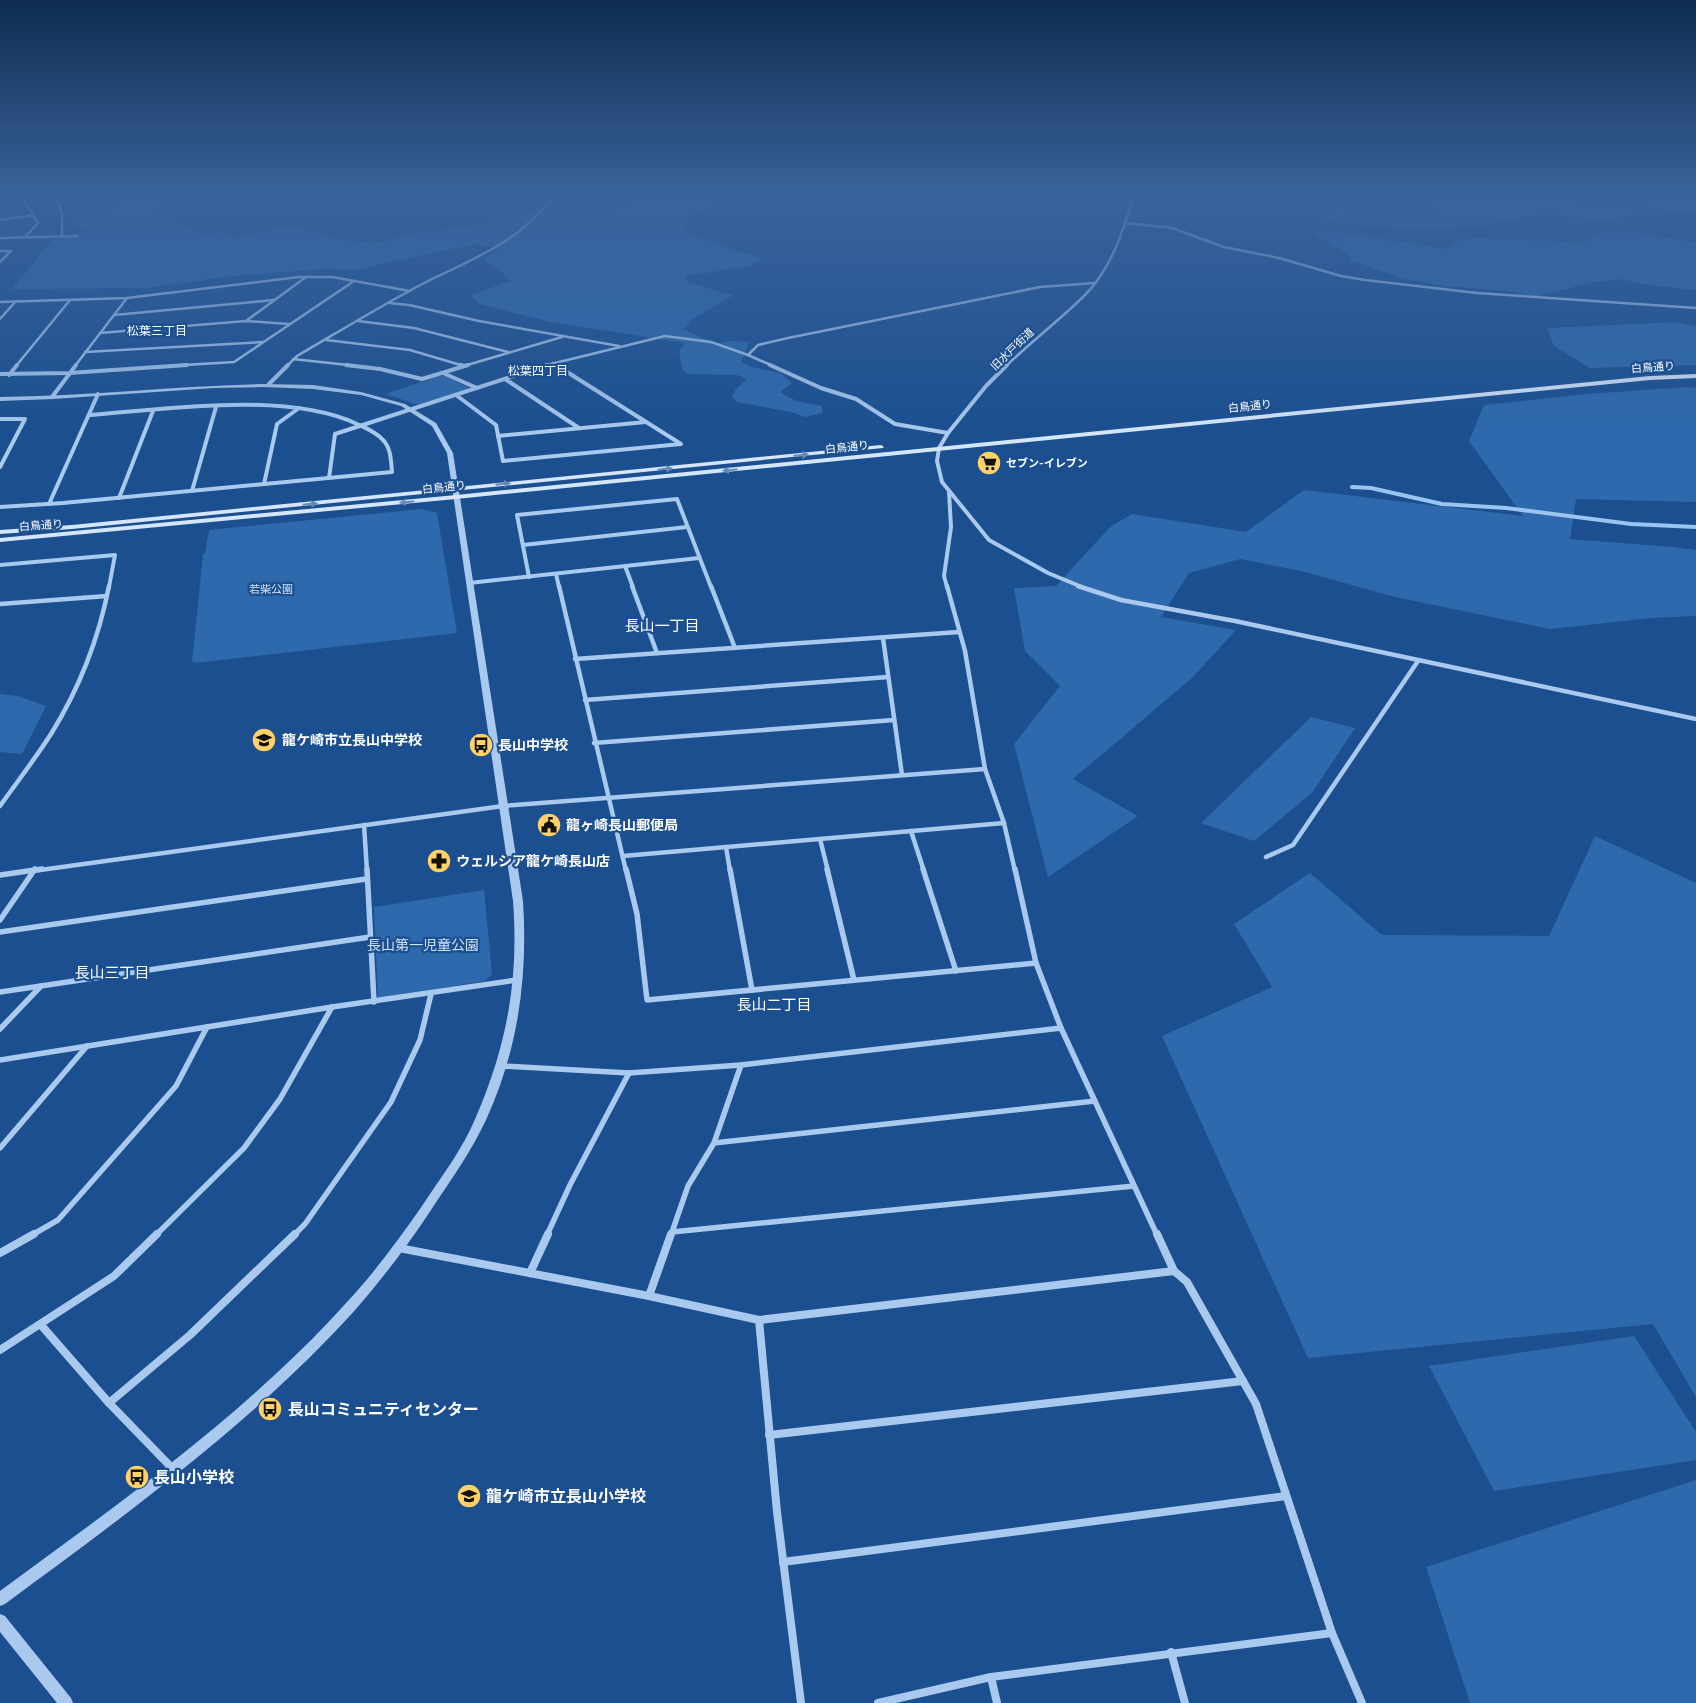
<svg xmlns="http://www.w3.org/2000/svg" width="1696" height="1703" viewBox="0 0 1696 1703" font-family="Mulish,'Noto Sans JP',sans-serif">
	<style>
		.green { fill: #2e69ad }
		.lines { fill: none; stroke-linecap: round; stroke-linejoin: round }
		.stream { stroke: #9cc4f0; stroke-width: 4 }
		.minor-far4 { stroke: #a9c9ee; stroke-width: 2.5 }
		.minor-far3 { stroke: #a9c9ee; stroke-width: 4 }
		.minor-far2 { stroke: #a9c9ee; stroke-width: 4.5 }
		.minor-far1 { stroke: #a9c9ee; stroke-width: 5.5 }
		.minor { stroke: #a9c9ee; stroke-width: 8 }
		.tertiary { fill: #a9c9ee; fill-rule: evenodd }
		.secondary { fill: #d6e6fa; fill-rule: evenodd }
		.oneway { fill: #668bba }
		.labels { text-anchor: middle; dominant-baseline: central; stroke-width: 4.5; stroke-linejoin: round; paint-order: stroke }
		.far-street-label { font-size: 11px; fill: #fff; stroke: #1b4f8f }
		.far-poi-label { font-size: 11px; font-weight: bold; fill: #fff; stroke: #1b4f8f; text-anchor: start }
		.far-park-label { font-size: 11px; fill: #cfe3fa; stroke: #1b4f8f }
		.far-neighbourhood-label { font-size: 12px; fill: #fff; stroke: #1b4f8f }
		.poi-label { font-size: 14px; font-weight: bold; fill: #fff; stroke: #1b4f8f; text-anchor: start }
		.park-label { font-size: 14px; fill: #cfe3fa; stroke: #1b4f8f }
		.neighbourhood-label { font-size: 15px; fill: #fff; stroke: #1b4f8f }
		.near-poi-label { font-size: 16px; font-weight: bold; fill: #fff; stroke: #1b4f8f; text-anchor: start }
	</style>
	<rect width="100%" height="100%" fill="#1b4f8f"/>
	<!-- green -->
	<g class="green">
		<path d="M122,194L170,196L155,214L190,230L204,234L224,233L235,238L274,229L294,227L346,240L376,243L411,234L494,223L520,214L555,211H589L614,208L630,199L629,194H750L686,218L681,226L688,232L741,252L763,258L750,266L685,276L688,283L733,295L693,319L683,329L717,344L732,341L749,342L741,362L752,367L780,373L792,383L780,392L796,401L822,406V413L805,417L791,412L737,402L732,397L736,389L747,379L737,375L687,374L682,368L679,351L685,343L551,322L479,304L470,295L511,281L499,270L484,261L483,258L500,248L477,244L379,264L361,270L326,269L232,276L148,288L12,289L52,240L86,232L90,227L72,228L75,222L116,203Z"/>
		<path d="M1419,194H1535L1571,200L1644,206L1647,199L1626,197L1628,194H1696V211L1597,219L1546,215L1520,217L1484,226L1418,230L1347,224L1324,219L1321,211L1342,207L1417,217L1436,214Z"/>
		<path d="M1327,230L1446,249L1456,241L1476,238L1556,241L1577,244L1606,231H1629L1696,243V290L1649,285L1621,279L1594,282L1534,297L1517,292L1445,286L1405,279L1350,260L1351,256L1312,233Z"/>
		<path d="M1677,322L1696,326V365L1590,368L1554,346L1547,328Z"/>
		<path d="M439,376H445L468,387L467,389L421,404H415L386,394Z"/>
		<path d="M1687,387L1696,388V502L1576,499L1570,539L1673,547L1696,550V616L1651,618L1550,629L1395,597L1301,571L1240,559L1189,573L1161,617L1236,630L1193,677L1073,779L1138,816L1048,877L1014,744L1060,686L1025,651L1014,588L1056,586L1110,527L1132,514L1246,532L1304,490L1523,516L1469,441L1484,405L1587,394Z"/>
		<path d="M422,509L437,513L457,633L196,663L192,661L203,555L205,553L209,530Z"/>
		<path d="M0,694L18,696L46,706L22,754L0,752Z"/>
		<path d="M1311,717L1355,728L1312,793L1254,841L1201,823Z"/>
		<path d="M1595,836L1696,883V1397L1653,1324L1308,1358L1162,1036L1272,987L1234,924L1310,873L1382,935L1549,936Z"/>
		<path d="M484,890L492,974L485,981L378,998L374,907Z"/>
		<path d="M1634,1336L1696,1432V1460L1494,1491L1429,1366Z"/>
		<path d="M1696,1480V1703H1470L1426,1567Z"/>
	</g>
	<g class="lines">
		<!-- stream -->
		<path class="stream" d="M1352,487L1371,488L1442,504L1506,508L1631,524L1696,527"/>
		<!-- minor-far4 -->
		<g class="minor-far4">
			<path d="M20,194L38,223L25,237"/>
			<path d="M55,194L62,213V236"/>
			<path d="M0,220L34,215"/>
			<path d="M1126,223L1172,228L1224,247L1279,258L1341,276L1365,280L1477,293L1696,308"/>
			<path d="M0,238L77,236"/>
			<path d="M0,251H11L0,262"/>
			<path d="M0,302L127,298L299,277H332L410,291"/>
			<path d="M389,303L409,305L479,321L619,346"/>
			<path d="M114,315L274,300"/>
			<path d="M0,319L16,301"/>
			<path d="M246,321L306,277"/>
			<path d="M358,321L414,328L508,352"/>
			<path d="M100,333L246,321L289,324"/>
			<path d="M326,340L410,350L464,366"/>
			<path d="M85,352L263,342"/>
			<path d="M293,359L357,366"/>
			<path d="M553,363L558,366"/>
			<path d="M16,366L70,300"/>
			<path d="M75,366L127,298"/>
			<path d="M168,366L234,362L354,281"/>
			<path d="M287,366L297,356C340,331 382,305 426,282C454,268 484,256 510,238C529,226 541,209 557,194"/>
			<path d="M464,366L562,337"/>
			<path d="M543,366L665,336L711,342L748,355"/>
			<path d="M773,366L748,355L758,345L788,338L1040,287L1094,283"/>
			<path d="M1006,366C1032,341 1061,319 1086,294C1112,267 1124,229 1134,194"/>
		</g>
		<!-- minor-far3 -->
		<g class="minor-far3">
			<path d="M346,365L380,369L422,379L468,365"/>
			<path d="M461,365L464,366"/>
			<path d="M770,365L821,388L856,399L895,424L948,433"/>
			<path d="M1007,365L986,386L948,433L939,448L937,461L942,482L989,540L1048,573L1082,587"/>
			<path d="M443,373L477,388"/>
			<path d="M0,374L69,373L187,365"/>
			<path d="M9,375L17,365"/>
			<path d="M505,379L579,428"/>
			<path d="M269,384L288,365"/>
			<path d="M456,395L496,425L503,461L681,444L556,365"/>
			<path d="M52,397L76,365"/>
			<path d="M0,419H25L0,467"/>
			<path d="M498,436L646,422"/>
			<path d="M329,478L335,434L547,365"/>
			<path d="M264,484L277,424L299,408"/>
			<path d="M192,491L216,407"/>
			<path d="M119,498L153,411"/>
			<path d="M49,504L98,394"/>
			<path d="M0,507L63,503L392,472C391,461 391,448 383,440C376,432 366,428 357,424C287,391 167,409 90,415"/>
			<path d="M523,545L687,527"/>
			<path d="M0,565L115,555L109,587"/>
			<path d="M625,566L633,587"/>
			<path d="M556,574L559,587"/>
			<path d="M529,577L517,515L677,499L711,587"/>
			<path d="M469,583L699,558"/>
			<path d="M947,587L944,576L951,527L949,492"/>
		</g>
		<!-- minor-far2 -->
		<g class="minor-far2">
			<path d="M559,586L626,871"/>
			<path d="M632,586L657,653"/>
			<path d="M711,586L735,648"/>
			<path d="M947,586L965,651L985,769L1004,823L1015,871"/>
			<path d="M1078,586L1121,600L1235,621L1696,719"/>
			<path d="M0,604L107,596"/>
			<path d="M883,638L902,775"/>
			<path d="M575,659L959,632"/>
			<path d="M585,700L888,677"/>
			<path d="M594,743L894,720"/>
			<path d="M0,806C17,782 35,759 51,734C79,689 99,637 109,586"/>
			<path d="M364,825L367,871"/>
			<path d="M911,831L924,871"/>
			<path d="M820,839L828,871"/>
			<path d="M726,847L730,871"/>
			<path d="M623,856L1004,823"/>
			<path d="M1266,857L1293,845L1418,661"/>
			<path d="M33,871L503,806L985,769"/>
		</g>
		<!-- minor-far1 -->
		<g class="minor-far1">
			<path d="M367,869L374,1002"/>
			<path d="M626,869L637,914L647,1000L1036,963"/>
			<path d="M730,869L752,990"/>
			<path d="M827,869L854,980"/>
			<path d="M923,869L956,971"/>
			<path d="M1015,869L1036,963L1061,1028L1157,1235"/>
			<path d="M0,875L42,869"/>
			<path d="M0,920L35,869"/>
			<path d="M0,932L366,879"/>
			<path d="M0,992L370,937"/>
			<path d="M0,1029L41,986"/>
			<path d="M0,1060L332,1007L517,980"/>
			<path d="M502,1066L629,1073L741,1065L1061,1028"/>
			<path d="M714,1143L1095,1101"/>
			<path d="M0,1148L87,1046"/>
			<path d="M672,1232L1134,1186"/>
			<path d="M32,1235L58,1220L176,1086L207,1027"/>
			<path d="M156,1235L244,1148L280,1099L332,1007"/>
			<path d="M294,1235L305,1224L391,1102L420,1040L431,994"/>
			<path d="M547,1235L570,1185L629,1073"/>
			<path d="M671,1235L688,1186L714,1143L741,1065"/>
		</g>
		<!-- minor -->
		<g class="minor">
			<path d="M1157,1234L1174,1271L1187,1282L1256,1404L1332,1633L1362,1703"/>
			<path d="M399,1248L649,1296L759,1320L777,1512L801,1703"/>
			<path d="M0,1253L34,1234"/>
			<path d="M530,1273L548,1234"/>
			<path d="M649,1296L671,1234"/>
			<path d="M759,1320L1174,1271"/>
			<path d="M41,1325L109,1403L172,1468"/>
			<path d="M0,1350L114,1276L157,1234"/>
			<path d="M109,1403L190,1335L295,1234"/>
			<path d="M769,1435L1243,1381"/>
			<path d="M783,1562L1286,1496"/>
			<path d="M1171,1652L1185,1703"/>
			<path d="M991,1677L997,1703"/>
			<path d="M878,1703L991,1677L1332,1633"/>
		</g>
		<!-- tertiary -->
		<g class="tertiary">
			<path d="M263,384L313,385L361,392L405,404L436,423L453,453L523,901C528,978 518,1050 486,1120C471,1152 450,1181 431,1210C408,1245 383,1278 356,1309C253,1423 128,1513 5,1604L0,1606V1591C121,1502 246,1414 347,1302C375,1272 399,1239 422,1206C441,1177 463,1149 476,1117C507,1045 519,979 513,901L447,453L432,426L401,406L361,395L313,389L263,387L214,388L53,399L0,401V397C88,396 175,386 263,384Z"/>
			<path d="M0,1614L5,1616L71,1698L73,1703H57L0,1632Z"/>
		</g>
		<!-- secondary -->
		<g class="secondary">
			<path d="M1696,374V378L1650,380L456,499L0,542V538L456,495L1650,376Z"/>
			<path d="M881,445L884,447L883,448L72,529L0,534V530L72,525Z"/>
		</g>
	</g>
	<!-- one-way arrows -->
	<defs><path id="oneway-solid" d="M-6-.8H1V-3.2L6.5 0L1 3.2V.8H-6Z" transform="scale(1.25)"/></defs>
	<g class="oneway">
		<use href="#oneway-solid" transform="translate(801 455) rotate(-5)"/>
		<use href="#oneway-solid" transform="translate(665 469) rotate(-6)"/>
		<use href="#oneway-solid" transform="translate(730 470) rotate(174)"/>
		<use href="#oneway-solid" transform="translate(503 484) rotate(-6)"/>
		<use href="#oneway-solid" transform="translate(407 502) rotate(174)"/>
		<use href="#oneway-solid" transform="translate(310 504) rotate(-6)"/>
	</g>
	<!-- sky -->
	<linearGradient id="sky" x2="0" y2="1"><stop stop-color="#0f2b4f"/><stop offset="0.45" stop-color="#39639b"/><stop offset="1" stop-color="#39639b" stop-opacity="0"/></linearGradient>
	<rect width="1696" height="433" fill="url(#sky)"/>
	<!-- icons -->
	<defs>
		<g id="supermarket-disc" transform="scale(1.25)"><circle r="9.5" fill="#ffd166" stroke="#1b4f8f"/><path d="M-6-5.5h2.5l.6 2H6L4.5 2H-2.5L-4.4-4H-6ZM-1.5 3.2a1.3 1.3 0 1 0 .1 0ZM3 3.2a1.3 1.3 0 1 0 .1 0Z" fill="#111"/></g>
		<g id="school-disc" transform="scale(1.25)"><circle r="9.5" fill="#ffd166" stroke="#1b4f8f"/><path d="M0-5L7-2L0 1L-7-2ZM-4 1L0 2.5L4 1V4Q0 6-4 4Z" fill="#111"/></g>
		<g id="bus-disc" transform="scale(1.25)"><circle r="9.5" fill="#ffd166" stroke="#1b4f8f"/><path d="M-5-6H5V4H4V6H2V4H-2V6H-4V4H-5ZM-3.5-4V0h7V-4ZM-3.5 1.2v1.5H-2V1.2ZM2 1.2v1.5H3.5V1.2Z" fill="#111"/></g>
		<g id="civic-disc" transform="scale(1.25)"><circle r="9.5" fill="#ffd166" stroke="#1b4f8f"/><path d="M-.6-6.5H3V-4.5H.6V-3L4-1V1h2V6H-6V1h2V-1L-.6-3ZM-1.2 2.5V6h2.4V2.5Z" fill="#111"/></g>
		<g id="pharmacy-disc" transform="scale(1.25)"><circle r="9.5" fill="#ffd166" stroke="#1b4f8f"/><path d="M-2-6h4v4h4v4h-4v4h-4v-4h-4v-4h4Z" fill="#111"/></g>
	</defs>
	<g fill-rule="evenodd">
		<use href="#supermarket-disc" x="989" y="463"/>
		<use href="#school-disc" x="264" y="740"/>
		<use href="#bus-disc" x="481" y="745"/>
		<use href="#civic-disc" x="549" y="825"/>
		<use href="#pharmacy-disc" x="439" y="861"/>
		<use href="#bus-disc" x="270" y="1409"/>
		<use href="#bus-disc" x="137" y="1477"/>
		<use href="#school-disc" x="469" y="1496"/>
	</g>
	<g class="labels">
		<!-- far-street labels -->
		<g class="far-street-label">
			<text transform="translate(1012 349) rotate(-44)">旧水戸街道</text>
			<text transform="translate(1653 367) rotate(-4)">白鳥通り</text>
			<text transform="translate(1250 406) rotate(-6)">白鳥通り</text>
			<text transform="translate(847 447) rotate(-6)">白鳥通り</text>
			<text transform="translate(444 487) rotate(-6)">白鳥通り</text>
			<text transform="translate(41 525) rotate(-4)">白鳥通り</text>
		</g>
		<!-- far-poi labels -->
		<g class="far-poi-label">
			<text x="1006" y="463">セブン-イレブン</text>
		</g>
		<!-- far-park labels -->
		<g class="far-park-label">
			<text x="271" y="589">若柴公園</text>
		</g>
		<!-- far-neighbourhood labels -->
		<g class="far-neighbourhood-label">
			<text x="157" y="330">松葉三丁目</text>
			<text x="538" y="370">松葉四丁目</text>
		</g>
		<!-- poi labels -->
		<g class="poi-label">
			<text x="282" y="740">龍ケ崎市立長山中学校</text>
			<text x="498" y="745">長山中学校</text>
			<text x="566" y="825">龍ヶ崎長山郵便局</text>
			<text x="456" y="861">ウェルシア龍ケ崎長山店</text>
		</g>
		<!-- park labels -->
		<g class="park-label">
			<text x="423" y="945">長山第一児童公園</text>
		</g>
		<!-- neighbourhood labels -->
		<g class="neighbourhood-label">
			<text x="662" y="625">長山一丁目</text>
			<text x="112" y="972">長山三丁目</text>
			<text x="774" y="1004">長山二丁目</text>
		</g>
		<!-- near-poi labels -->
		<g class="near-poi-label">
			<text x="288" y="1409">長山コミュニティセンター</text>
			<text x="154" y="1477">長山小学校</text>
			<text x="486" y="1496">龍ケ崎市立長山小学校</text>
		</g>
	</g>
</svg>
